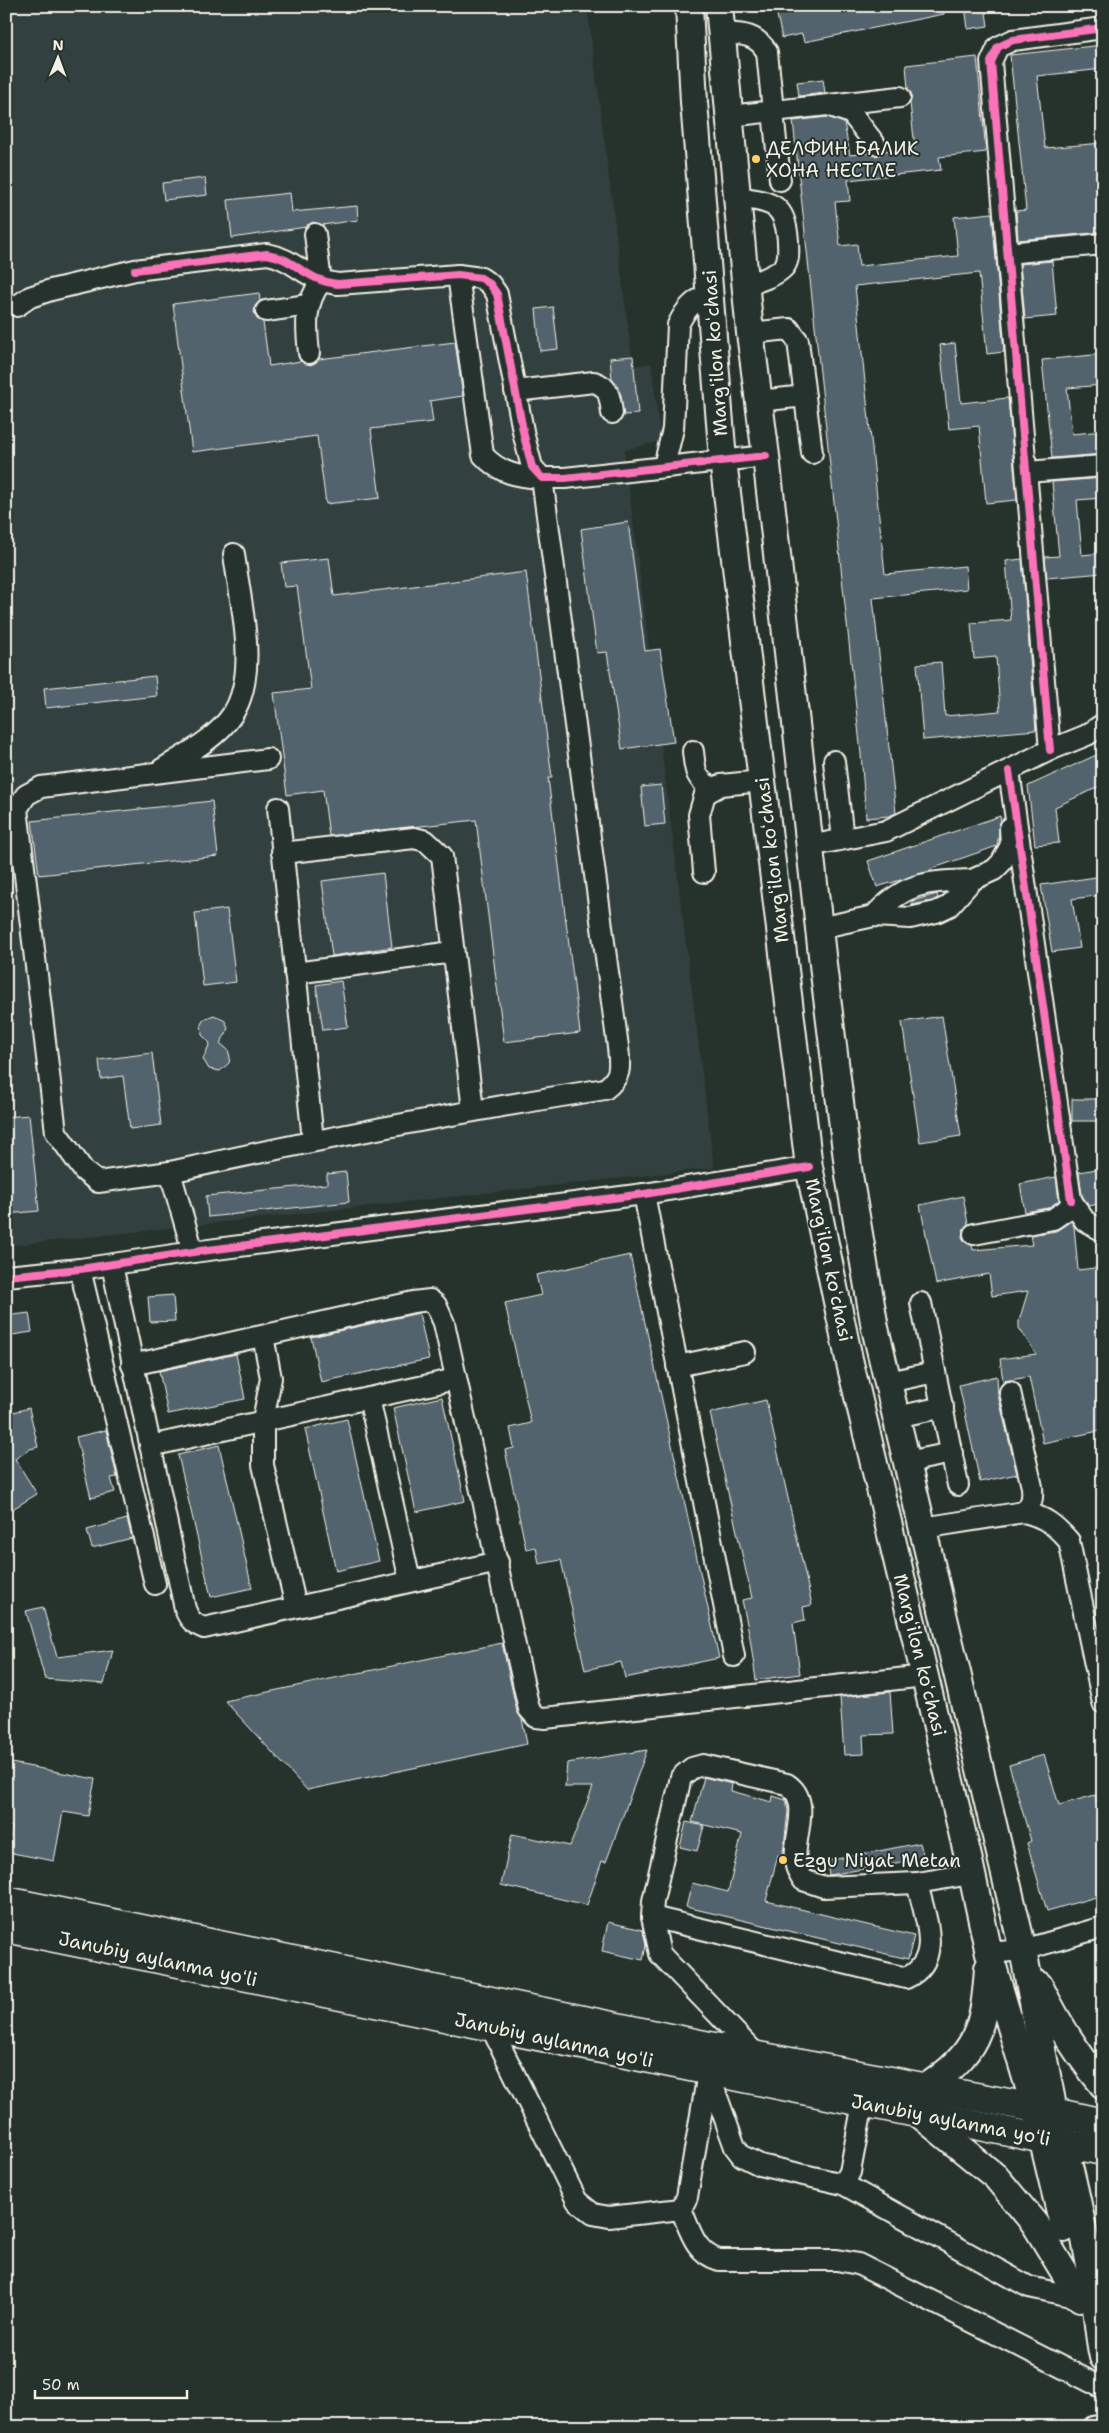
<svg xmlns="http://www.w3.org/2000/svg" width="1109" height="2433" viewBox="0 0 1109 2433" font-family="'Shantell Sans',sans-serif">
	<style>
		.built { fill: #334140 }
		.building { fill: #52636e; stroke: #f4f1e8 }
		.lines { fill: none; stroke-linecap: round; stroke-linejoin: round }
		.minor-casing { stroke: #f4f1e8; stroke-width: 24 }
		.major-casing { stroke: #f4f1e8; stroke-width: 30 }
		.highway-casing { stroke: #f4f1e8; stroke-width: 31 }
		.minor { stroke: #26332d; stroke-width: 20 }
		.major { stroke: #26332d; stroke-width: 26 }
		.highway { stroke: #26332d; stroke-width: 28 }
		.cycleway-casing { stroke: #26332d; stroke-width: 11 }
		.cycleway { stroke: #fb73b8; stroke-width: 8 }
		.poi-dot { fill: #ffd166; stroke: #26332d; stroke-width: 2 }
		.labels { text-anchor: middle; dominant-baseline: central; stroke-width: 4; stroke-linejoin: round; paint-order: stroke }
		.poi-label { font-size: 19px; fill: #f4f1e8; stroke: #26332d; text-anchor: start }
		.street-label { font-size: 19px; fill: #f4f1e8; stroke: #26332d }
	</style>
	<rect width="100%" height="100%" fill="#26332d"/>
	<filter id="ink" filterUnits="userSpaceOnUse"><feTurbulence type="fractalNoise" baseFrequency=".02" numOctaves="2"/><feDisplacementMap in="SourceGraphic" scale="10" xChannelSelector="R" yChannelSelector="G"/><feConvolveMatrix kernelMatrix="1 2 1 2 8 2 1 2 1" color-interpolation-filters="sRGB"/></filter>
	<g filter="url(#ink)">
		<!-- built -->
		<path class="built" d="M6,6H587L633,366L651,363L661,441L624,450L714,1168L6,1246Z"/>
		<!-- building -->
		<g class="building">
			<path d="M775,6H944V14L804,42L802,34L782,38Z"/>
			<path d="M965,6H985L988,26L968,29Z"/>
			<path d="M1103,45V69L1037,76L1045,148L1103,143V232L1018,240L1016,211L1026,210L1010,55Z"/>
			<path d="M977,57L986,152L939,157L941,170L848,180L850,201L835,202L840,246L857,244L859,266L958,256L954,217L992,213L1004,352L987,354L979,273L855,286L885,574L965,566L967,589L873,598L896,813L889,816L866,818L861,754L793,121L827,117L844,123L850,155L868,153L876,156L884,151L915,148L910,103L912,95L908,89L906,65Z"/>
			<path d="M823,79L825,93L799,96L797,82Z"/>
			<path d="M205,178L207,195L164,200L162,183Z"/>
			<path d="M290,193L292,212L357,206L358,220L322,225L313,222L306,227L232,238L228,200Z"/>
			<path d="M1052,261L1057,316L1025,319L1020,264Z"/>
			<path d="M259,293L260,301L255,306L254,312L257,319L263,322L269,366L301,361L311,365L319,359L455,342L463,396L430,401L433,422L371,429L380,498L326,504L317,436L192,452L173,304Z"/>
			<path d="M553,307L558,349L540,351L536,309Z"/>
			<path d="M955,343L961,403L1008,398L1017,500L986,503L979,426L949,429L940,345Z"/>
			<path d="M1103,354V385L1067,388L1072,434L1103,431V454L1052,458L1042,360Z"/>
			<path d="M633,356L638,414L623,415L621,395L612,379L610,358Z"/>
			<path d="M1103,478V498L1077,500L1082,555L1103,553V573L1047,578L1045,557L1059,556L1052,482Z"/>
			<path d="M628,522L645,651L660,649L674,742L622,749L607,652L597,653L581,529Z"/>
			<path d="M329,558L334,596L526,572L552,778H548L580,1033L504,1042L476,820L329,836L323,790L287,795L274,693L311,689L297,586L284,587L281,563Z"/>
			<path d="M1022,559L1036,730L923,740L917,664L941,662L945,716L1000,711L996,657L974,659L971,623L1011,620L1006,561Z"/>
			<path d="M155,676L157,696L46,708L44,688Z"/>
			<path d="M1103,752V785L1055,807L1059,843L1035,845L1028,786Z"/>
			<path d="M661,785L665,824L645,826L641,787Z"/>
			<path d="M212,801L218,856L39,875L32,821Z"/>
			<path d="M1000,816L1001,821L997,846L931,869V871L877,887L868,861Z"/>
			<path d="M383,873L392,947L332,956L322,881Z"/>
			<path d="M1103,876V895L1072,899L1080,948L1052,952L1041,885Z"/>
			<path d="M937,894L938,898L932,901L912,905V901Z"/>
			<path d="M227,909L236,982L203,986L195,913Z"/>
			<path d="M341,981L348,1027L323,1030L316,985Z"/>
			<path d="M214,1015L225,1021L228,1027L226,1034L220,1043L228,1050L230,1057L229,1063L220,1071L209,1069L203,1059L210,1043L202,1035L201,1024L204,1019Z"/>
			<path d="M942,1016L961,1136L920,1142L902,1022Z"/>
			<path d="M152,1053L161,1125L130,1129L123,1076L101,1079L99,1060Z"/>
			<rect x="1072" y="1099" width="31" height="22"/>
			<path d="M29,1115L39,1211L6,1214V1117Z"/>
			<path d="M1103,1168V1203L1089,1206L1082,1196L1079,1172Z"/>
			<path d="M346,1172L349,1202L208,1217L206,1196L327,1184V1174Z"/>
			<path d="M1056,1177L1059,1201L1048,1208L1025,1212L1020,1184Z"/>
			<path d="M963,1196L968,1224L963,1230L962,1237L965,1242L972,1245L973,1250L1032,1245L1030,1235L1056,1231L1071,1221L1074,1226L1078,1270L1103,1267V1430L1043,1443L1029,1377L1003,1381L1000,1359L1036,1354L1019,1328V1321L1028,1291L992,1296L989,1274L936,1284L920,1205Z"/>
			<path d="M630,1255L719,1658L625,1678L621,1662L585,1670L561,1560L539,1564L536,1547L526,1549L505,1450L514,1448L510,1428L531,1423L505,1303L541,1295L536,1275Z"/>
			<path d="M173,1295L175,1321L150,1322L148,1297Z"/>
			<path d="M29,1313L32,1332L6,1336V1316Z"/>
			<path d="M419,1313L429,1359L321,1382L311,1337Z"/>
			<path d="M236,1354L245,1399L168,1414L159,1371Z"/>
			<path d="M997,1376L998,1395L1017,1474L980,1482L959,1385Z"/>
			<path d="M442,1397L465,1501L416,1512L393,1408Z"/>
			<path d="M766,1400L812,1605L803,1607L805,1620L793,1623L800,1674L756,1680L750,1638L742,1600L752,1598L710,1413Z"/>
			<path d="M29,1408L38,1447L30,1449L15,1459L37,1494L6,1513V1414Z"/>
			<path d="M347,1419L379,1561L336,1571L305,1429Z"/>
			<path d="M106,1430L117,1477L111,1478L115,1492L91,1498L76,1437Z"/>
			<path d="M219,1445L252,1588L211,1597L178,1455Z"/>
			<path d="M127,1519L132,1538L92,1548L87,1530Z"/>
			<path d="M43,1607L57,1657L113,1650L104,1684L45,1679L26,1611Z"/>
			<path d="M502,1643L517,1712L522,1719L527,1744L495,1751L307,1790L225,1701Z"/>
			<path d="M890,1692L893,1734L863,1735L864,1754L844,1755L840,1697Z"/>
			<path d="M647,1750L606,1862L602,1861L587,1905L501,1885L512,1834L570,1846L593,1787H565L567,1763Z"/>
			<path d="M1044,1755L1059,1805L1095,1795L1103,1822V1895L1047,1911L1027,1843L1031,1841L1009,1765Z"/>
			<path d="M6,1762L95,1779L88,1816L63,1812L54,1861L7,1852L12,1827L6,1826Z"/>
			<path d="M704,1777L732,1784L731,1791L772,1802L773,1796L786,1800L788,1811L784,1846L782,1856L778,1855L766,1901L914,1936L908,1959L686,1907L692,1883L728,1892L742,1834L692,1822Z"/>
			<path d="M686,1822L704,1826L697,1851L680,1847Z"/>
			<path d="M920,1843L924,1858L829,1875L827,1861Z"/>
			<path d="M608,1922L643,1930L646,1946L643,1960L602,1951Z"/>
		</g>
		<g class="lines">
			<!-- minor casing -->
			<g class="minor-casing">
				<g id="minor">
					<path d="M721,33C741,34 756,33 767,52L780,180"/>
					<path d="M831,106L851,113L875,144"/>
					<path d="M729,116L900,97"/>
					<path d="M736,197C771,202 785,202 788,241C788,250 790,259 784,267C775,277 757,281 745,286"/>
					<path d="M1008,253L1103,244"/>
					<path d="M17,306L30,297L51,290L135,270L267,254C296,259 304,280 338,284L458,275L481,278L490,284L497,294L524,436L532,467L542,478H565L766,456"/>
					<path d="M266,311L308,305"/>
					<path d="M750,333L789,329L798,341L812,453"/>
					<path d="M309,353C306,326 304,304 321,282L315,234"/>
					<path d="M515,391L594,382C610,387 610,399 612,413"/>
					<path d="M759,401L805,396"/>
					<path d="M664,466L673,429L678,325C686,308 694,300 711,293"/>
					<path d="M1027,472L1103,466"/>
					<path d="M1050,750L991,62L998,47L1013,40L1103,28"/>
					<path d="M693,751C695,770 695,780 713,788"/>
					<path d="M834,761L843,839"/>
					<path d="M162,769C186,754 216,739 232,715C260,673 240,602 234,554"/>
					<path d="M278,808L313,1140"/>
					<path d="M809,846L886,831L1050,750L1087,735L1103,724"/>
					<path d="M282,853L414,838L426,841L442,856L473,1110"/>
					<path d="M704,872L699,815L705,794L721,785L762,781"/>
					<path d="M874,916C906,881 928,882 972,880"/>
					<path d="M819,928L874,916L910,918L936,912L949,906L972,880L994,870L1001,863L1011,845L1010,828"/>
					<path d="M295,973L453,952"/>
					<path d="M170,1172L98,1182L84,1171L56,1132L17,809L26,795L41,787L268,759"/>
					<path d="M644,1194L734,1656"/>
					<path d="M1071,1200L1085,1221L1103,1231"/>
					<path d="M974,1234L1053,1219L1069,1208L1071,1200L1009,771"/>
					<path d="M193,1252L170,1172C314,1140 459,1112 605,1089C622,1076 620,1067 618,1047L542,478C518,477 499,473 483,455L458,275"/>
					<path d="M112,1265L185,1609C189,1620 194,1624 204,1628L498,1562"/>
					<path d="M80,1269L155,1584"/>
					<path d="M6,1276L80,1269L193,1252L644,1194L809,1167"/>
					<path d="M921,1303L958,1485"/>
					<path d="M263,1336L271,1378L263,1421V1465L296,1607"/>
					<path d="M132,1365L413,1302L430,1300L436,1305L444,1323L529,1709L536,1717L545,1718L925,1676"/>
					<path d="M677,1366L745,1352"/>
					<path d="M888,1382L935,1372"/>
					<path d="M1010,1392L1032,1487C1033,1498 1032,1504 1024,1512"/>
					<path d="M369,1398L410,1581"/>
					<path d="M896,1417L943,1407"/>
					<path d="M150,1446L456,1379"/>
					<path d="M907,1462L952,1453"/>
					<path d="M923,1528L1024,1512C1045,1517 1055,1525 1069,1541L1103,1703"/>
					<path d="M652,1917L906,1978C945,1960 924,1915 917,1883"/>
					<path d="M989,1953L1023,1950L1103,1927"/>
					<path d="M491,2027L577,2201L593,2214L609,2217L681,2209L687,2197L708,2073"/>
					<path d="M758,2056L660,1954L652,1917L653,1901L681,1777L692,1768L703,1765L787,1784C814,1802 791,1839 796,1866C797,1871 801,1876 803,1880L824,1887L917,1883L971,1874"/>
					<path d="M708,2072L735,2147L742,2156L760,2165L843,2184L1029,2287L1080,2298"/>
					<path d="M843,2184L850,2172L863,2103"/>
					<path d="M681,2209C690,2230 695,2253 719,2260H837L858,2264L1103,2388"/>
					<path d="M1093,2427L1103,2425"/>
				</g>
			</g>
			<!-- major casing -->
			<g class="major-casing">
				<g id="major">
					<path d="M689,6L694,102L723,460L809,1167L849,1359L969,1861L989,1953L1035,2108L1064,2229"/>
					<path d="M719,6L750,333L766,456L824,973L849,1175L875,1328L1023,1950L1054,2112C1071,2165 1082,2222 1092,2277C1097,2304 1097,2331 1103,2357"/>
					<path d="M1039,1985C1057,2022 1077,2054 1103,2085"/>
					<path d="M925,2088C977,2053 984,2030 988,1968"/>
					<path d="M919,2114L996,2177L1035,2224L1080,2298"/>
				</g>
			</g>
			<!-- highway casing -->
			<g class="highway-casing">
				<g id="highway">
					<path d="M6,1901L758,2056L1035,2108L1103,2123"/>
					<path d="M6,1928L1103,2151"/>
				</g>
			</g>
			<!-- minor -->
			<use href="#minor" class="minor"/>
			<!-- major -->
			<use href="#major" class="major"/>
			<!-- highway -->
			<use href="#highway" class="highway"/>
			<!-- cycleway casing -->
			<g class="cycleway-casing">
				<g id="cycleway">
					<path d="M135,270L267,254C296,259 304,280 338,284L458,275L481,278L490,284L497,294L524,436L532,467L542,478H565L766,456"/>
					<path d="M1050,750L991,62L998,47L1013,40L1103,28"/>
					<path d="M1009,771L1071,1200"/>
					<path d="M6,1276L80,1269L193,1252L644,1194L809,1167"/>
				</g>
			</g>
			<!-- cycleway -->
			<use href="#cycleway" class="cycleway"/>
		</g>
	</g>
	<!-- markers -->
	<g class="poi-dot">
		<circle cx="756" cy="159" r="5"/>
		<circle cx="783" cy="1860" r="5"/>
	</g>
	<g class="labels">
		<!-- poi labels -->
		<g class="poi-label">
			<text x="766" y="148">ДЕЛФИН БАЛИК<tspan x="766" dy="22">ХОНА НЕСТЛЕ</tspan></text>
			<text x="793" y="1860">Ezgu Niyat Metan</text>
		</g>
		<!-- street labels -->
		<g class="street-label">
			<text transform="translate(715 353) rotate(-94)">Margʻilon koʻchasi</text>
			<text transform="translate(772 860) rotate(-97)">Margʻilon koʻchasi</text>
			<text transform="translate(829 1260) rotate(78)">Margʻilon koʻchasi</text>
			<text transform="translate(920 1655) rotate(76)">Margʻilon koʻchasi</text>
			<text transform="translate(158 1959) rotate(12)">Janubiy aylanma yoʻli</text>
			<text transform="translate(554 2040) rotate(12)">Janubiy aylanma yoʻli</text>
			<text transform="translate(951 2120) rotate(11)">Janubiy aylanma yoʻli</text>
		</g>
	</g>
	<!-- margin -->
	<rect width="1109" height="2433" fill="none" stroke="#26332d" stroke-width="25"/>
	<rect x="12" y="12" width="1084" height="2408" fill="none" stroke="#f4f1e8" stroke-width="2" filter="url(#ink)"/>
	<!-- north arrow -->
	<g transform="translate(58 58) rotate(1)" stroke="#26332d" stroke-width="4" paint-order="stroke">
	<path d="M0-4L9 19L0 12L-9 19Z" fill="#f4f1e8"/>
	<text y="-8" font-size="14" font-weight="bold" text-anchor="middle" fill="#f4f1e8">N</text>
	</g>
	<!-- scale -->
	<path d="M35 2390v8h152v-8" fill="none" stroke="#f4f1e8" stroke-width="2.5"/>
	<text x="42" y="2390" font-size="15" fill="#f4f1e8" stroke="#26332d" stroke-width="4" paint-order="stroke">50 m</text>
</svg>
